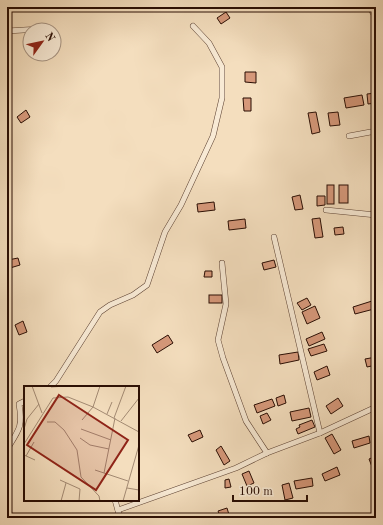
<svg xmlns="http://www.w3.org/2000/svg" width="383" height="525" viewBox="0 0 383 525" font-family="'Old Standard TT',serif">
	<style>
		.building { fill: #d6987a; stroke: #290d03 }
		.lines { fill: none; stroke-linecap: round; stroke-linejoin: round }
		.street-casing { stroke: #5c4132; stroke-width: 6 }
		.street { stroke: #f8ead5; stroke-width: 5 }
		.inset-road { fill: none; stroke: #a38a73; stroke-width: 1 }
		.view { fill: #8f2418; fill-opacity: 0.15; stroke: #8f2418; stroke-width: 2 }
		.inset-edge { fill: none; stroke: #290d03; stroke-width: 2 }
	</style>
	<rect width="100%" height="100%" fill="#f4debe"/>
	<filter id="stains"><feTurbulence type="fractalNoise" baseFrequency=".005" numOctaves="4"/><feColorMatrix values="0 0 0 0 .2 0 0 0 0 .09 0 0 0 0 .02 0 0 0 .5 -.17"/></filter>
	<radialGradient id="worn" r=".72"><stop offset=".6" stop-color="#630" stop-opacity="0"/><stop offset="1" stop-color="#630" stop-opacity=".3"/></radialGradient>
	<!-- building -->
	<g class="building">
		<path d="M226,12L230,18L221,24L217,18Z"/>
		<path d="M245,72H256V83L245,82Z"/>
		<path d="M376,93V103L368,104L367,94Z"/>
		<path d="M362,95L364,105L346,108L344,98Z"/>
		<path d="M243,98H251V111H244Z"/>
		<path d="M26,110L30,117L21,123L17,117Z"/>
		<path d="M316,112L320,132L312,134L308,113Z"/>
		<path d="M338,112L340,125L330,126L328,113Z"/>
		<rect x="327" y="185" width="7" height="19"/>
		<rect x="339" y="185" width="9" height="18"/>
		<path d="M300,195L303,209L295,210L292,197Z"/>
		<path d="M317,196H325V205L317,206Z"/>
		<path d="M214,202L215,210L198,212L197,204Z"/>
		<path d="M320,218L323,237L315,238L312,219Z"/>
		<path d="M245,219L246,228L229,230L228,221Z"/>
		<path d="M343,227L344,234L335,235L334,228Z"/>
		<path d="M18,258L20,265L10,268L8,260Z"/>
		<path d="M274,260L276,267L264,270L262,263Z"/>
		<path d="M205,271H212V277H204Z"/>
		<rect x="209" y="295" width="13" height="8"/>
		<path d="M307,298L311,305L302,310L297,303Z"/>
		<path d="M372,301L374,309L355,314L353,307Z"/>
		<path d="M315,306L320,318L307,324L302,312Z"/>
		<path d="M23,321L27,332L19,335L15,325Z"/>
		<path d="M322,332L325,339L309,346L306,339Z"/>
		<path d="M168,335L173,343L157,353L152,345Z"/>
		<path d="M324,344L327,351L311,356L308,349Z"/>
		<path d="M298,352L299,360L280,364L279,355Z"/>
		<path d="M376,357V365L367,367L365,359Z"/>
		<path d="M327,366L330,375L317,380L314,372Z"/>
		<path d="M284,395L286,403L278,406L276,398Z"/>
		<path d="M338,398L343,406L331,414L326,406Z"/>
		<path d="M272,399L275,406L257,413L254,405Z"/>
		<path d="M309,408L311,417L292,421L290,412Z"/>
		<path d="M267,413L271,420L263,424L260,416Z"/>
		<path d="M312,420L315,427L298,434L296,429L300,427L299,425Z"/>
		<path d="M200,430L203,437L192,442L188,435Z"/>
		<path d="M332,434L341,450L334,454L325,438Z"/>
		<path d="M369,436L370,443L354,448L352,441Z"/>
		<path d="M221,446L230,461L224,465L216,450Z"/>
		<path d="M376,456V477L369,459Z"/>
		<path d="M337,467L340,475L325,481L322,474Z"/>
		<path d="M249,471L254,483L247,486L242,474Z"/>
		<path d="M312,478L313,486L296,489L294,481Z"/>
		<path d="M229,479L231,487L225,488V480Z"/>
		<path d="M289,483L293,498L285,500L282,485Z"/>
		<path d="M227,508L230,518H221L218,511Z"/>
	</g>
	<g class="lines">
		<!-- street casing -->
		<g class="street-casing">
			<g id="street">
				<path d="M369,7L376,17"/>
				<path d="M7,31L40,29"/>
				<path d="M349,136L376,131"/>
				<path d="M326,210L376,215"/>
				<path d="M274,237L320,433"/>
				<path d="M222,263L226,304L218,340L223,358L246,421L267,453"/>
				<path d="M50,387L56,381L100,312L110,305L133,295L147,285L165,232L181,205L213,136L222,98V67L209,43L193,26"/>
				<path d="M7,449C19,430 23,427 19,404L25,401"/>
				<path d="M115,500L120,518"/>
				<path d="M118,510L236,468L267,453L320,433L376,407"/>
			</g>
		</g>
		<!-- street -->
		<use href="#street" class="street"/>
	</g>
	<!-- overview -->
	<g transform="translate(24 386)">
		<rect width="115" height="115" fill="#f4debe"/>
		<path class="inset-road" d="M8,0L18,27M76,0L69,21L115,46M27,1L42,0M83,28L88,16M90,32L102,0M97,35L115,12M23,36H31L40,44L53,64L57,91L75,110L76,115M0,43L3,33L15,18M57,43L87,54M56,52L66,59L85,63M0,58L29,12L44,11L69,21L58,34M0,69L11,74M2,70L10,56M71,84L104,95M80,87L91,32M36,94L56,103L55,115M103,102L115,104M37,115L42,97M99,115L115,59"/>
		<path class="view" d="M35,9L104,54L72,104L3,59Z"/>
		<rect width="115" height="115" class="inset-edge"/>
	</g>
	<!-- margin -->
	<rect width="383" height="525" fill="none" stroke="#f4debe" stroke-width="24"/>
	<rect x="8" y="8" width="367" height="509" fill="none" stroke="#290d03" stroke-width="2"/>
	<rect x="12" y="12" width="359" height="501" fill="none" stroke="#290d03"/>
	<!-- north arrow -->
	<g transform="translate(42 42) rotate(57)"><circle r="19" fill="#f8ead5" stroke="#a59281"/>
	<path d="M0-3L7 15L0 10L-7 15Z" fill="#8f2418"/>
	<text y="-6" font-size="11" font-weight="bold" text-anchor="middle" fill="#290d03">N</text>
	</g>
	<!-- scale -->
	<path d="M233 495v6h74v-6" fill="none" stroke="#290d03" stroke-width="2"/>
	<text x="239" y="495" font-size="12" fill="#290d03" stroke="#f8ead5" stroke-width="3" paint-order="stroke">100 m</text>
	<rect width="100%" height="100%" filter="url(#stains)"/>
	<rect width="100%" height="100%" fill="url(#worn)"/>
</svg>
